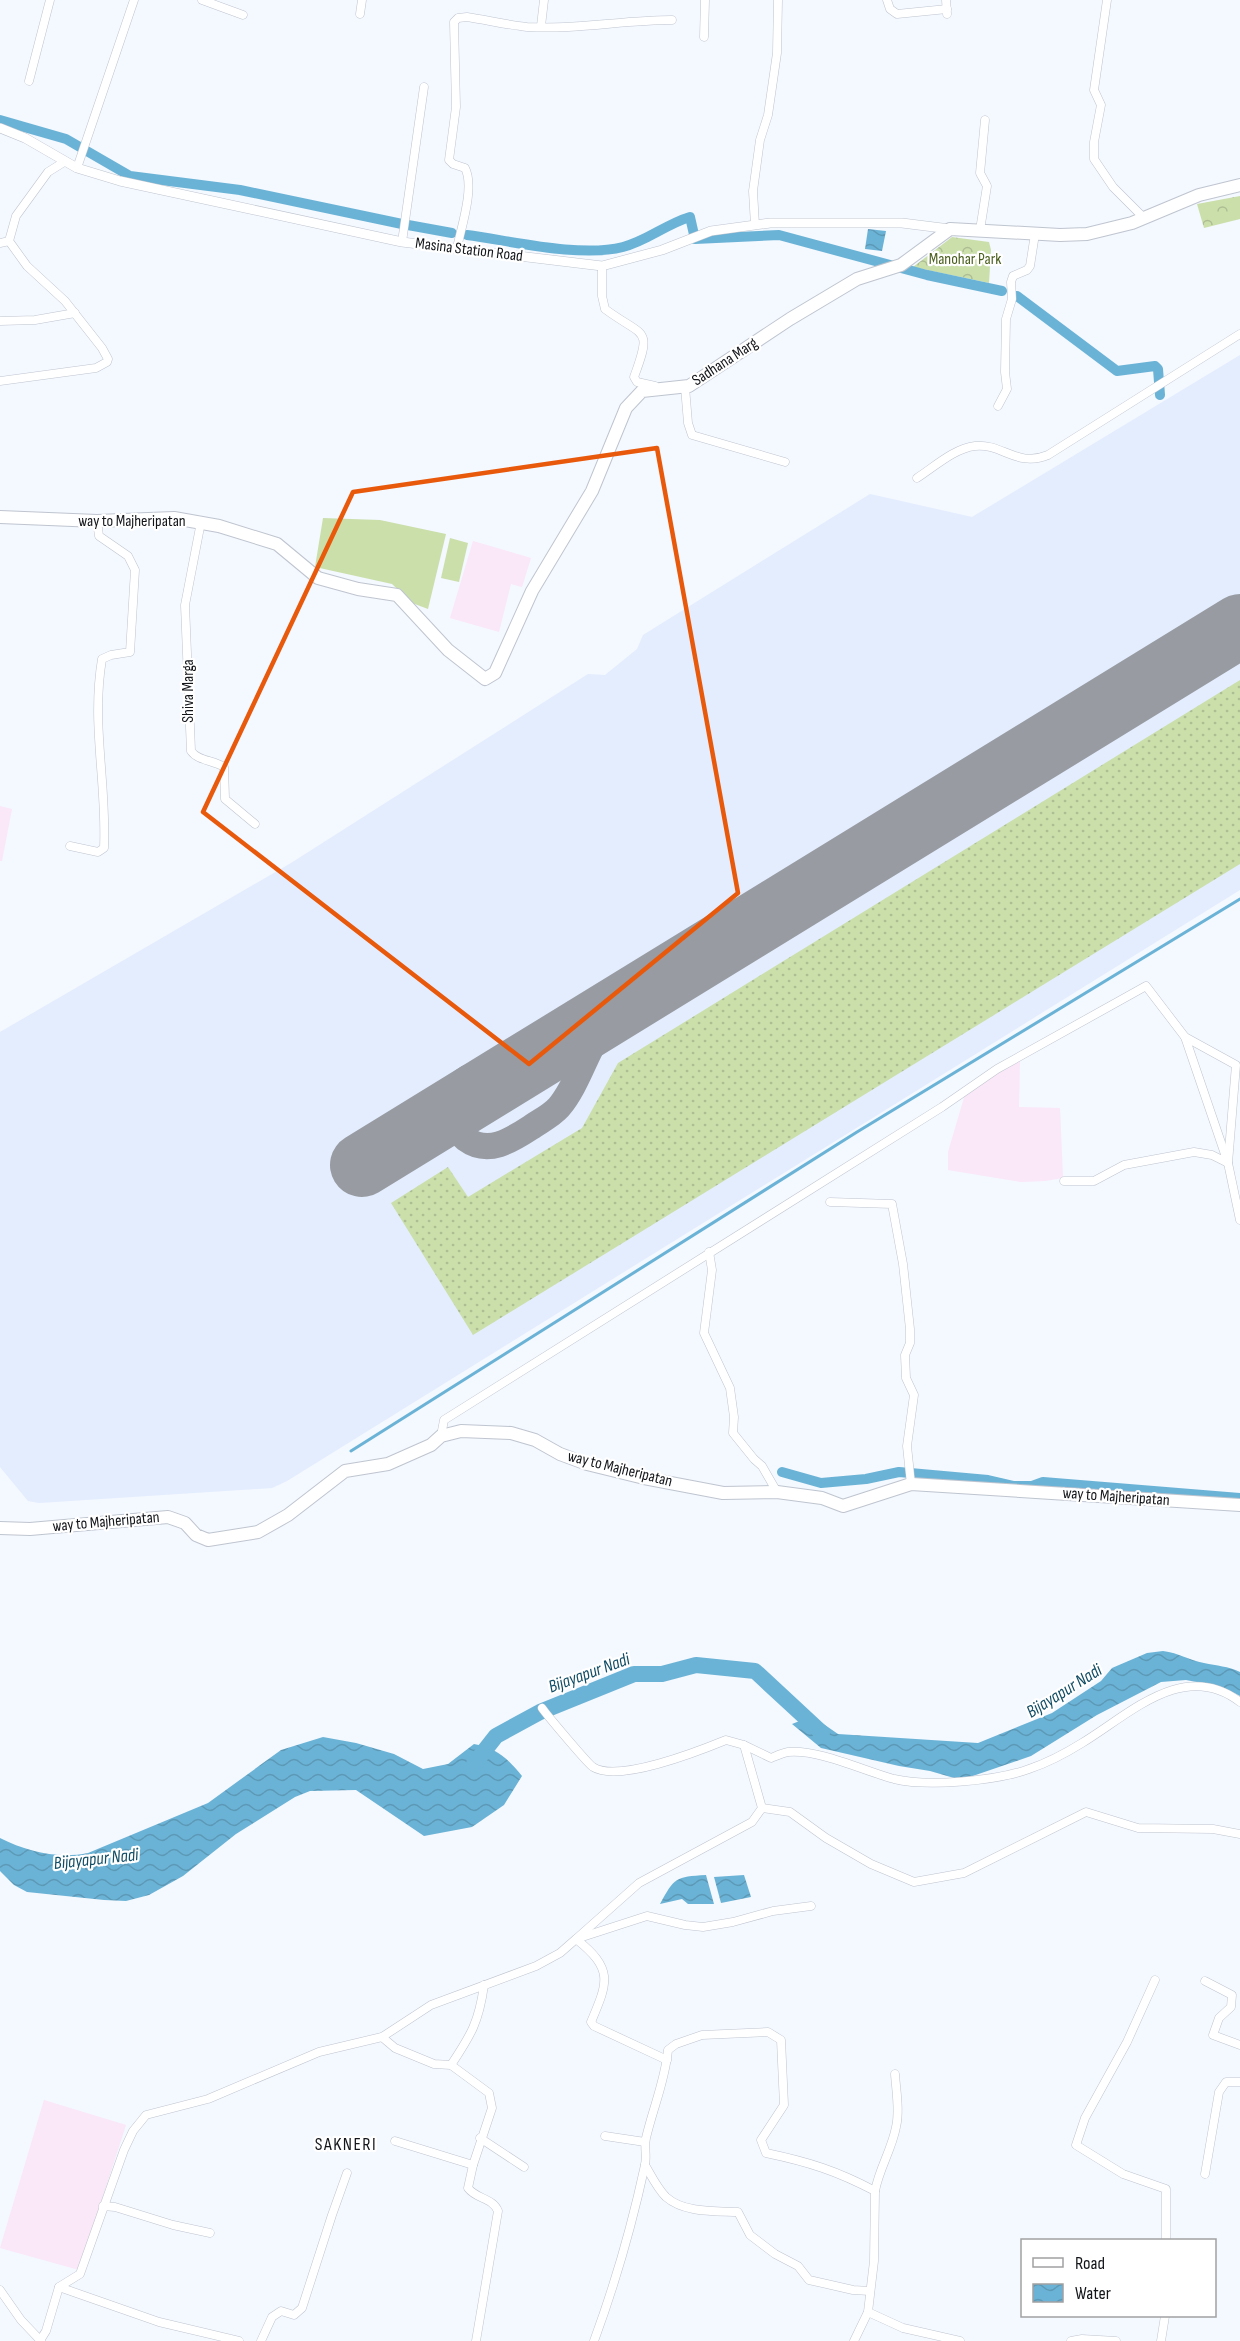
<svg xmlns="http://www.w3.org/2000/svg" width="1240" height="2341" viewBox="0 0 1240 2341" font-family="'Sofia Sans Condensed',sans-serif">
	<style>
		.built { fill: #e3edfe }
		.education { fill: #fae7f8 }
		.grass { fill: url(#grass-dots) }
		.park { fill: url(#park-crowns) }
		.pitch { fill: #cbdfab }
		.water { fill: url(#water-waves) }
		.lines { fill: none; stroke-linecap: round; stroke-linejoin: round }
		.stream { stroke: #6bb3d6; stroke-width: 3 }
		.canal { stroke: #6bb3d6; stroke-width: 10 }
		.river { stroke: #6bb3d6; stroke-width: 16 }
		.taxiway { stroke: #989ca2; stroke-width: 26 }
		.runway { stroke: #989ca2; stroke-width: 64 }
		.minor-casing { stroke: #bfc5cf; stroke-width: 9 }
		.tertiary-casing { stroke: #bfc5cf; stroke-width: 10 }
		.primary-casing { stroke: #bfc5cf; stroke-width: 14 }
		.minor { stroke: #fff; stroke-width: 8 }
		.tertiary { stroke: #fff; stroke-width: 9 }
		.primary { stroke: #fff; stroke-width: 12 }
		.marked { fill: none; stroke: #e8590c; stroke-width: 4.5; stroke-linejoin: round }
		.labels { text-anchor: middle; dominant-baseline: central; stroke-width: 4.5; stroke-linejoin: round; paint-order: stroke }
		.street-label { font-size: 16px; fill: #131519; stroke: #fff }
		.park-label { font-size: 16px; fill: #4a5f1d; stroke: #fff }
		.water-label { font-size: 18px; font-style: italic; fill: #114d65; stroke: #fff }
		.neighbourhood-label { font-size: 18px; letter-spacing: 1.5px; fill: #131519; stroke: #fff }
	</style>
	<defs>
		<pattern id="grass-dots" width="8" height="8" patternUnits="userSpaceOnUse" patternTransform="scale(1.5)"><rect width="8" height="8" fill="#cbdfab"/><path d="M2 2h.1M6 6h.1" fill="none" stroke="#adbe93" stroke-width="1.8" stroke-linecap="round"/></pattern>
		<pattern id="park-crowns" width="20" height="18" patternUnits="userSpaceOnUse" patternTransform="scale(1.5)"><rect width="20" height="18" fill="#cbdfab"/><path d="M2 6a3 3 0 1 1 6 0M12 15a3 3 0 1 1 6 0" fill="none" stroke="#adbe93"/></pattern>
		<pattern id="water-waves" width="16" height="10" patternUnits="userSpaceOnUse" patternTransform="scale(1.5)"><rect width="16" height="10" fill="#6bb3d6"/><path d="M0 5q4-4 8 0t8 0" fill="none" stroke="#5c99b7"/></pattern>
	</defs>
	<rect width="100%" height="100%" fill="#f4f8ff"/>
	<!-- built -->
	<path class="built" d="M1240,355V890L287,1481L272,1488L39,1503L28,1501L0,1467V1032L291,863L588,674L605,675L637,649L643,635L870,494L972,517Z"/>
	<!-- education -->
	<g class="education">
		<path d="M473,541L531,558L522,587L511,584L499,632L450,618Z"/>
		<path d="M0,806L12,809L2,861H0Z"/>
		<path d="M1020,1059L1019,1107L1060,1108L1063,1178L1045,1181L1021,1182L948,1170V1152L966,1091Z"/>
		<path d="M44,2100L126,2125L79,2270L0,2248Z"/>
	</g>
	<!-- grass -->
	<path class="grass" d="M1240,680V864L473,1335L391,1203L448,1167L468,1197L582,1128L618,1063Z"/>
	<!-- park -->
	<g class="park">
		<path d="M1240,196V219L1204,228L1197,204Z"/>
		<path d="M952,237L989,242L991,250L989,283L913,267Z"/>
	</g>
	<!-- pitch -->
	<g class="pitch">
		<path d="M323,518L380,520L446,534L428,609L412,603L392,584L315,567Z"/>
		<path d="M450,538L468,543L459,582L441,578Z"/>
	</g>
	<!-- water -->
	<g class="water">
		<path d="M868,229L886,231L882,251L865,249Z"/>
		<path d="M1163,1651C1179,1653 1189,1660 1204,1663C1217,1666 1228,1666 1240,1672V1696L1222,1687L1186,1680L1161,1682L1097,1715L1031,1756L961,1780L930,1771L899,1766L821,1748L792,1724L812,1716L838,1734L978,1743L1052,1713L1101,1681L1112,1668L1147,1653Z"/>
		<path d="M323,1737L356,1743L394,1754L423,1769L448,1764L474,1744C497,1748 507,1758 522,1776L504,1805L472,1827L424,1836L356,1790L310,1791L295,1797L236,1834L183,1876L149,1895L126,1901L104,1900L27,1892L14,1885L0,1871V1838C28,1852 58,1859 88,1853L208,1803L281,1750Z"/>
		<path d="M706,1875L714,1904H688L682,1899L660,1904C675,1877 675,1877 706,1875Z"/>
		<path d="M744,1875L751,1897L721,1903L714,1877Z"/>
	</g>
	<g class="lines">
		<!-- stream -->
		<path class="stream" d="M351,1451L857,1132L1240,899"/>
		<!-- canal -->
		<g class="canal">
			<path d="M0,120L66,139L130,176L240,190L402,224"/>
			<path d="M408,225L452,233"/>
			<path d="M467,235C512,241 580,258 623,247C647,241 666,224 690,217L695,239L779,235L927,275L1002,291"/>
			<path d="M1017,296L1117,371L1155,366L1158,369L1160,395"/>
			<path d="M782,1472L821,1483L866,1479L899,1472L988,1480L1014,1486H1032L1043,1482L1240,1498"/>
		</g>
		<!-- river -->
		<path class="river" d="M474,1764L496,1736L540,1712L634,1674H662L696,1665L755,1671L822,1733"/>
		<!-- taxiway -->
		<path class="taxiway" d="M527,1063C499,1074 454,1064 451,1107C450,1119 456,1131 466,1139C489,1156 513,1139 533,1126C542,1120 552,1115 559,1107C579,1083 587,1048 606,1022C613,1012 624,1006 633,998"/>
		<!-- runway -->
		<path class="runway" d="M362,1165L1240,626"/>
		<!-- minor casing -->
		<g class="minor-casing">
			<g id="minor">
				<path d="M202,0L243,15"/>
				<path d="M887,0L890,9L897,14L947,9"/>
				<path d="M946,0L947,14"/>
				<path d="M1107,0L1094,90L1101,105L1094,142V159L1113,187L1144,218"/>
				<path d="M360,14L362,0"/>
				<path d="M541,26L544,0"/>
				<path d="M704,37L705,0"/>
				<path d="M29,81L50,0"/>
				<path d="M77,168L134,0"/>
				<path d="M755,225L753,191L760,140L768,115L777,53L778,0"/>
				<path d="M980,230L987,186L980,173L985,120"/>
				<path d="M402,242L424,87"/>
				<path d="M0,243L9,241"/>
				<path d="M457,248C461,228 475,187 465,168L453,164L449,160L456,107L454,22L458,18L467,17C487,20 507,25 527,27C576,30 624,20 672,20"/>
				<path d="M602,266V296L605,309C644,338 653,326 634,377L637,382L655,386"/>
				<path d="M0,321L35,320L75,313"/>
				<path d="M0,381L96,368L107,362L108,359L102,348L65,301L27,266L9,241L16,216L48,172L64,162"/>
				<path d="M685,387L688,423L692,435L785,462"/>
				<path d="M998,406L1007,389L1005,372L1006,319L1012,299L1011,282L1013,276L1027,270L1030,266L1035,234"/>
				<path d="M917,478C934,467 955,448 975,446C1002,443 1017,468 1048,455L1240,334"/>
				<path d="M201,522L185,605L191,751C198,761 213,760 224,767L225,799L255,824"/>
				<path d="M70,846L98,852L104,848C107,783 91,725 102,659L111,655L130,652L135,570L128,556L99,536L97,521"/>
				<path d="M1064,1181H1094L1124,1165L1194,1152L1212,1155L1228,1163L1185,1037"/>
				<path d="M830,1202L892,1204L903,1264L910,1329V1343L905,1355L906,1378L914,1395L907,1446L911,1484"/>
				<path d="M709,1252L712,1270L704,1333L730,1388L734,1417L733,1433L754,1459L762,1466L777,1492"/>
				<path d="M441,1436L444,1420L942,1107L997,1069L1146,986L1185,1037L1236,1065L1228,1163L1240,1220"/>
				<path d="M542,1708C546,1714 588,1764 593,1767C618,1783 699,1751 726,1740L744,1745L762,1808L752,1822L639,1883L576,1939C614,1969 608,1982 591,2022L594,2026L667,2060"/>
				<path d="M744,1745L771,1758C776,1756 783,1753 788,1752C819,1749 864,1771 894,1779C928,1787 996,1781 1029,1769C1047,1763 1066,1753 1082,1743C1130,1714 1184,1659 1240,1702"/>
				<path d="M762,1808L790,1812L826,1838L871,1864L914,1882L964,1873L1086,1812L1138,1828L1213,1829L1240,1834"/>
				<path d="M1155,1980L1127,2042L1085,2118L1076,2145L1123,2174L1166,2189V2240"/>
				<path d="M1205,1981L1232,1995L1231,2007L1219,2018L1213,2035L1240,2045"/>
				<path d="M382,2037L395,2048L434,2064L451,2065L489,2093L492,2108L473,2165L395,2141"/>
				<path d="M451,2065C471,2035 479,2022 484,1985"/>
				<path d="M605,2136L645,2142"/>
				<path d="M480,2138L524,2167"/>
				<path d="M473,2165L468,2188C476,2199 493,2198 498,2211L476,2341"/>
				<path d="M645,2165C651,2175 657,2188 666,2197C684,2213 715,2211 738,2212L750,2235L775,2254L798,2266L809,2280L853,2290L870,2291"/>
				<path d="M1205,2174L1219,2092L1226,2082H1240"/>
				<path d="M875,2191C879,2169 892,2149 896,2127C900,2111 896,2090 895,2074"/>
				<path d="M103,2206L115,2207L173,2225L210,2233"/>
				<path d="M59,2287L159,2322L239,2341"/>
				<path d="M0,2290L21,2320L41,2341"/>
				<path d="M868,2312L903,2328L960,2341"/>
				<path d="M41,2339L46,2331L59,2287L80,2274L124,2150L133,2131L146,2115L208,2099L319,2052L382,2037L431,2005L536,1966L560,1953L576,1939L647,1916L685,1925L703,1927L733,1922L773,1911L811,1906"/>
				<path d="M261,2341L272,2317L281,2311L294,2315L302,2308L332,2215L347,2173"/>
				<path d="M594,2341C615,2284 632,2225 645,2165C647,2156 644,2147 646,2138C653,2108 665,2081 668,2050L676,2044L702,2035L768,2032L781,2040L784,2105L761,2140L766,2153C809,2162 837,2171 875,2191L874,2261L868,2312L854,2341"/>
				<path d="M1071,2341L1082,2339L1116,2341"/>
				<path d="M1161,2341L1165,2316"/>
			</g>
		</g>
		<!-- tertiary casing -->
		<g class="tertiary-casing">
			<path id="tertiary" d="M0,128L25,138L77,168L120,181L402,242L602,266L662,250L711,231L770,223H902L950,229"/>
		</g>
		<!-- primary casing -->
		<g class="primary-casing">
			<g id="primary">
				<path d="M0,517L97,521L174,518L219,526L277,544L318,578L358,589L397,595L448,650L485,679L495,673L532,591L592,491L626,408L642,391L689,386L790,319L857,279L901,265L950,229L1060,235L1087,234L1132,223L1199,195L1240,185"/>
				<path d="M0,1528L30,1529L168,1517L185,1523L196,1535L208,1540L258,1532L288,1515L345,1471L388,1464L431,1445L441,1436L461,1431L511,1433L535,1440L560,1454L587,1464L644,1478L723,1493L777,1492L822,1498L843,1506L911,1484L1240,1505"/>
			</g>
		</g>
		<!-- minor -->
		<use href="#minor" class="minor"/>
		<!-- tertiary -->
		<use href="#tertiary" class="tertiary"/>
		<!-- primary -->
		<use href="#primary" class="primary"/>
	</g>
	<!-- marked area -->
	<path class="marked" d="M657,448L738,893L529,1064L203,812L353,492Z"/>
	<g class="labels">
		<!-- street labels -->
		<g class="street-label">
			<text transform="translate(469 250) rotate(7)">Masina Station Road</text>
			<text transform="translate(725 362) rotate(-33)">Sadhana Marg</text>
			<text x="132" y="521">way to Majheripatan</text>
			<text transform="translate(188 691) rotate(-90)">Shiva Marga</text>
			<text transform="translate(620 1469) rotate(14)">way to Majheripatan</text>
			<text transform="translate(1116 1497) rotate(4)">way to Majheripatan</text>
			<text transform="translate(106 1522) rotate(-5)">way to Majheripatan</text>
		</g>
		<!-- park labels -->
		<g class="park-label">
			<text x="965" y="259">Manohar Park</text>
		</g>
		<!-- water labels -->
		<g class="water-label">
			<text transform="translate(589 1673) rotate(-20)">Bijayapur Nadi</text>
			<text transform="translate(1064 1691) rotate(-32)">Bijayapur Nadi</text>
			<text transform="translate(96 1859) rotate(-6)">Bijayapur Nadi</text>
		</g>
		<!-- neighbourhood labels -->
		<g class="neighbourhood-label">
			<text x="346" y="2144">SAKNERI</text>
		</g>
	</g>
	<!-- legend -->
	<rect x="1021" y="2239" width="195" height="78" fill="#ffffff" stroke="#a1a1a3" stroke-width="1.5"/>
	<rect x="1033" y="2258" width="30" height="9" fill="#ffffff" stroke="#a1a1a3" stroke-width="1.5"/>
	<text x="1075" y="2269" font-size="18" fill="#131519">Road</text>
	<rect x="1033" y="2284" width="30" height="18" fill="url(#water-waves)" stroke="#a1a1a3" stroke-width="1.5"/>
	<text x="1075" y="2299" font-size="18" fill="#131519">Water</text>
</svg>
